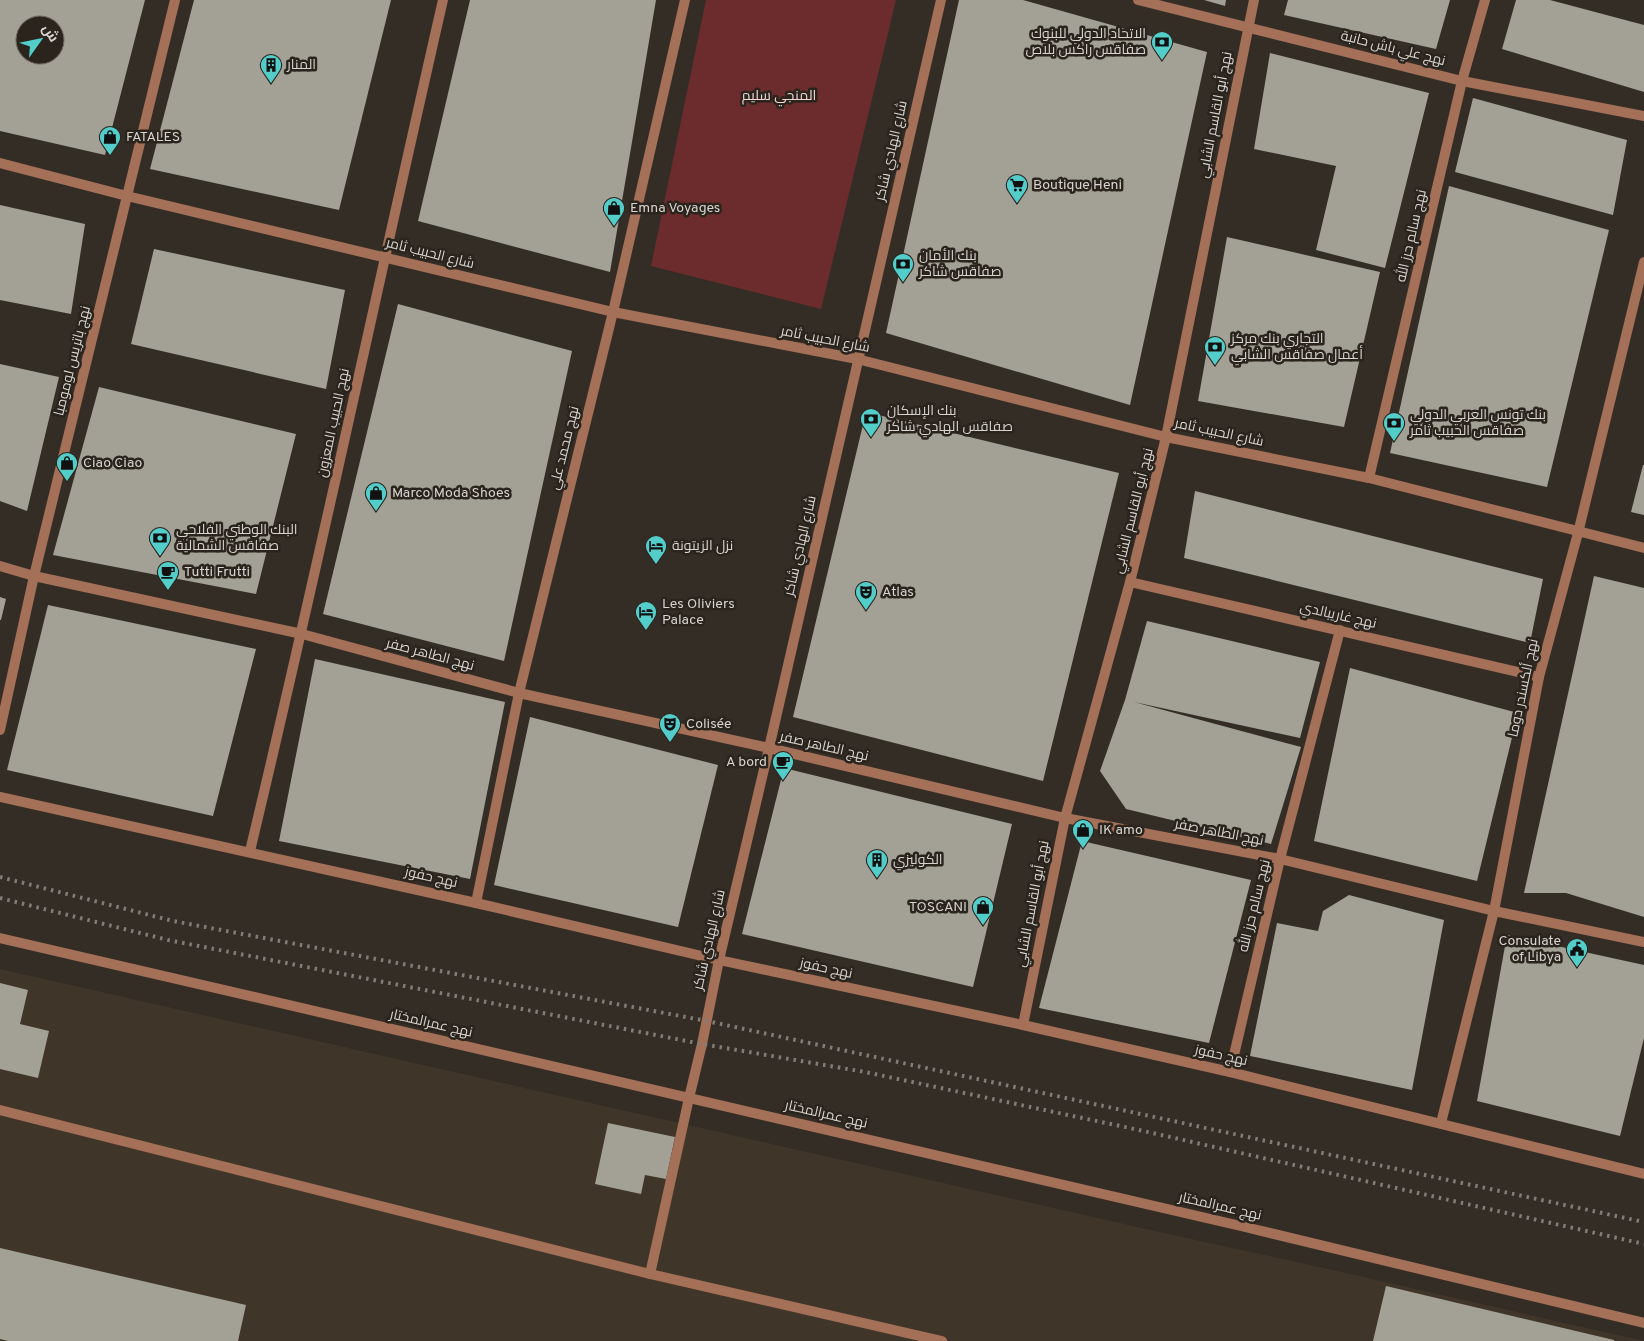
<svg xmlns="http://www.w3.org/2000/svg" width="1644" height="1341" viewBox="0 0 1644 1341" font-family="Overpass,Cairo,sans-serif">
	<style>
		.built { fill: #403529 }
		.green { fill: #6c2c2d }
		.building { fill: #a3a095; fill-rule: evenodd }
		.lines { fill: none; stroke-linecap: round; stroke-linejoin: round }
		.service { stroke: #a47057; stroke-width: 10 }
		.minor { stroke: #a47057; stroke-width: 10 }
		.tertiary { stroke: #a47057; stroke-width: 10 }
		.rail { stroke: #817c76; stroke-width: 4; stroke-dasharray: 2.5 5; stroke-linecap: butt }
		.labels { text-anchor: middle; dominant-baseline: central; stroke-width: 5; stroke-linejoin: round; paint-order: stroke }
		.poi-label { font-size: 14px; fill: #d7d3cf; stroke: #2a241d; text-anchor: start }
		.street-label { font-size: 14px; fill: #d7d3cf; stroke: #2a241d }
		.park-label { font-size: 14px; fill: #f1d8d7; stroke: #2a241d }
	</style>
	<rect width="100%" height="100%" fill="#342d26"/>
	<!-- built -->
	<path class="built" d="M0,969L1155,1231L1328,1269L1644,1341H0Z"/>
	<!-- green -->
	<path class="green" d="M706,0H896L821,309L651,266Z"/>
	<!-- building -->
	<g class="building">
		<path d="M0,0H145L105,155L0,131ZM25,25H55V55H25Z"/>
		<path d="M194,0H391L339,210L150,169Z"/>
		<path d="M470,0H656L610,272L418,221Z"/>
		<path d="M959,0H1023L1207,52L1130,405L886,333Z"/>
		<path d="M1204,0H1226L1225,6Z"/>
		<path d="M1288,0H1450L1436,49L1284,15Z"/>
		<path d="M1516,0H1550L1644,25V92L1502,49Z"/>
		<path d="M1270,53L1429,93L1385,268L1316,250L1336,166L1254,149Z"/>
		<path d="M1473,98L1627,140L1613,215L1455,172Z"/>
		<path d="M1449,186L1609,230L1547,487L1390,453Z"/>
		<path d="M0,205L85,224L71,314L0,300Z"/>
		<path d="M1227,237L1380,272L1344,427L1198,401Z"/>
		<path d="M154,249L345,290L326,389L131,344Z"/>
		<path d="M398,304L572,351L504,661L323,614Z"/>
		<path d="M0,364L59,377L27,511L0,501Z"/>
		<path d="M99,387L296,434L256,594L53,555Z"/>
		<path d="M866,412L1119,473L1043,781L793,717Z"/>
		<path d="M1643,465H1644V515L1631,512Z"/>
		<path d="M1195,491L1543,579L1530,643L1184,558Z"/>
		<path d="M1594,576L1644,588V917L1566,893H1524Z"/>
		<path d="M0,597L6,599L1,620H0Z"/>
		<path d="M48,605L256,649L213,816L7,770Z"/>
		<path d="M1147,621L1320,662L1300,738L1134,702L1301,747L1271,844L1126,809L1100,771L1125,700Z"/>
		<path d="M315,659L505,702L470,879L279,841Z"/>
		<path d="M1350,668L1518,713L1477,881L1314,841Z"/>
		<path d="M530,717L718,765L678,927L494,885Z"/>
		<path d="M784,768L1012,824L973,987L742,934Z"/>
		<path d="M1082,841L1251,880L1209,1043L1039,1008Z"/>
		<path d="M1349,895L1444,920L1412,1090L1250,1056L1277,923L1318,931L1323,911Z"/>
		<path d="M1507,935L1644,965V1038L1620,1136L1477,1101Z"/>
		<path d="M0,983L28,990L20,1024L49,1031L38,1078L0,1069Z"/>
		<path d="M608,1123L675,1137L666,1179L645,1175L641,1194L595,1184Z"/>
		<path d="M0,1248L246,1305L238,1341H8L0,1339Z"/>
		<path d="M1386,1286L1614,1340V1341H1373Z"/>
	</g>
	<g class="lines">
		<!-- service -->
		<g class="service">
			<path d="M0,1110L650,1274L942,1341"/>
			<path d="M650,1274L689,1098"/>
		</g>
		<!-- minor -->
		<g class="minor">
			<path d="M1138,0L1462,81L1644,116"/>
			<path d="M0,163L127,196L613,312L857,359L1166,437L1369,478L1644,548"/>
			<path d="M1369,478L1462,81L1485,0"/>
			<path d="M0,566L34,576L302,634L519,693L769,748L1065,818L1280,859L1494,911L1644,942"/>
			<path d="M1130,582L1539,677"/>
			<path d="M0,730L34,576L175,0"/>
			<path d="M250,851C318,568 378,284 443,0"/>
			<path d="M476,903L519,693L613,312L685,0"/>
			<path d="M1023,1025L1065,818L1130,582L1166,437L1254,0"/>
			<path d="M1230,1072L1280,859L1340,630"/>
			<path d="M689,1098L702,1044L719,960L769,748L941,0"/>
			<path d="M1441,1123L1494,911L1539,677L1578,533L1644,262"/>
		</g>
		<!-- tertiary -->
		<g class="tertiary">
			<path d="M0,797L476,903L719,960L1023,1025L1230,1072L1644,1174"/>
			<path d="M0,938L1245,1227L1644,1323"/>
		</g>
		<!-- rail -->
		<g class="rail">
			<path d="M0,877L173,921L707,1021L1644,1222"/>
			<path d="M0,898L168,940L702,1044L865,1072L1139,1130L1644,1244"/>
		</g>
	</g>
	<!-- icons -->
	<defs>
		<g id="bank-pin" transform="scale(1.125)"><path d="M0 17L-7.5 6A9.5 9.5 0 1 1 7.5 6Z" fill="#53cdc9" stroke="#2a241d"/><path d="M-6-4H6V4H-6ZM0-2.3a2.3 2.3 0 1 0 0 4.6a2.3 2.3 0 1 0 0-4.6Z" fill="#111"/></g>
		<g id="building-pin" transform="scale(1.125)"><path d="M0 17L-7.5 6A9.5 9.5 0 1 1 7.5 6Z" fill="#53cdc9" stroke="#2a241d"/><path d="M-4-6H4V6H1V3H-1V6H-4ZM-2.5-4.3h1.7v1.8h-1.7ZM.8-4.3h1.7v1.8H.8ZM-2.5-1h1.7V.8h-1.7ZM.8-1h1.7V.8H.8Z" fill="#111"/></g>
		<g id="shop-pin" transform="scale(1.125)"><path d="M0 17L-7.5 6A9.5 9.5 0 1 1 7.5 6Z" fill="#53cdc9" stroke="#2a241d"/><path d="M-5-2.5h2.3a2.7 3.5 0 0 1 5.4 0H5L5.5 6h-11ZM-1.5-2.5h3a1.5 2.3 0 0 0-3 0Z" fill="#111"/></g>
		<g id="supermarket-pin" transform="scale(1.125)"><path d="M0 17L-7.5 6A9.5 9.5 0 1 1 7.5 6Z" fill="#53cdc9" stroke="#2a241d"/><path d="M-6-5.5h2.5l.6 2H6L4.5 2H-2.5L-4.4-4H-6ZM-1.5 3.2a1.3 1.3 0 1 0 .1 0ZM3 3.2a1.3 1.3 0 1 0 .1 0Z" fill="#111"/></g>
		<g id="hotel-pin" transform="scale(1.125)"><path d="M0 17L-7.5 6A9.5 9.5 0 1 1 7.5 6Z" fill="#53cdc9" stroke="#2a241d"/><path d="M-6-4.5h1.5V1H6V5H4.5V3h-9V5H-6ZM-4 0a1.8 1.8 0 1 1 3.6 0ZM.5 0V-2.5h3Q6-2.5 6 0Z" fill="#111"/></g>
		<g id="cafe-pin" transform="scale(1.125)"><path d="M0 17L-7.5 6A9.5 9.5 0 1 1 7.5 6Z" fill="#53cdc9" stroke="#2a241d"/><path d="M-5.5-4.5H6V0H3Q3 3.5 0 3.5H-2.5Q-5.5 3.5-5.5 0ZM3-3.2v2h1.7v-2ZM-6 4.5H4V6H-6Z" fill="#111"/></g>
		<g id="theatre-pin" transform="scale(1.125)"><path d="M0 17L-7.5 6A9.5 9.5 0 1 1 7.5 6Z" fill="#53cdc9" stroke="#2a241d"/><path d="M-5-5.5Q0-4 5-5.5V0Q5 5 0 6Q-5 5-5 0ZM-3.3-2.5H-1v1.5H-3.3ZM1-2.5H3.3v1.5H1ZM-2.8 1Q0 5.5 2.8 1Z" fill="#111"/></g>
		<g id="civic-pin" transform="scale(1.125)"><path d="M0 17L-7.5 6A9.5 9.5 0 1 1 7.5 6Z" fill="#53cdc9" stroke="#2a241d"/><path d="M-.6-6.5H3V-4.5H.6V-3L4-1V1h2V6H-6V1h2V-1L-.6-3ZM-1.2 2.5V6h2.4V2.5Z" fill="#111"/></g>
	</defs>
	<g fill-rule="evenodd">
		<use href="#bank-pin" x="1162" y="42"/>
		<use href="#building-pin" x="271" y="65"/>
		<use href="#shop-pin" x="110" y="137"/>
		<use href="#supermarket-pin" x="1017" y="185"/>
		<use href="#shop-pin" x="614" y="208"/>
		<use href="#bank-pin" x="903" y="264"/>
		<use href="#bank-pin" x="1215" y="347"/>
		<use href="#bank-pin" x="871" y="419"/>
		<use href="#bank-pin" x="1394" y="423"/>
		<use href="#shop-pin" x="67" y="463"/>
		<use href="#shop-pin" x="376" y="493"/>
		<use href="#bank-pin" x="160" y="538"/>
		<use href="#hotel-pin" x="656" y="546"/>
		<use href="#cafe-pin" x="168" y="572"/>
		<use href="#theatre-pin" x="866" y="592"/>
		<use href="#hotel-pin" x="646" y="612"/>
		<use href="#theatre-pin" x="670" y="724"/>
		<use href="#cafe-pin" x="783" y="762"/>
		<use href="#shop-pin" x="1083" y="830"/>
		<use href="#building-pin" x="877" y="860"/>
		<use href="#shop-pin" x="983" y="907"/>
		<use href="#civic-pin" x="1577" y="949"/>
	</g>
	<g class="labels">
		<!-- poi labels -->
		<g class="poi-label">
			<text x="1146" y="34" text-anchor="end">الاتحاد الدولي للبنوك<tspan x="1146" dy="16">صفاقس راكس بلاص</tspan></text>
			<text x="287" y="65">المنار</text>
			<text x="126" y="137">FATALES</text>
			<text x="1033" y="185">Boutique Heni</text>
			<text x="630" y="208">Emna Voyages</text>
			<text x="919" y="256">بنك الأمان<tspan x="919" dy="16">صفاقس شاكر</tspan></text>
			<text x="1231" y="339">التجاري بنك مركز<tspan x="1231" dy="16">أعمال صفاقس الشابي</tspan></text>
			<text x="887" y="411">بنك الإسكان<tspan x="887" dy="16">صفاقس الهادي شاكر</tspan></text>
			<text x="1410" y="415">بنك تونس العربي الدولي<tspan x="1410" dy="16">صفاقس الحبيب ثامر</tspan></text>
			<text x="83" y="463">Ciao Ciao</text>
			<text x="392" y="493">Marco Moda Shoes</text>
			<text x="176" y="530">البنك الوطني الفلاحي<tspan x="176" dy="16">صفاقس الشمالية</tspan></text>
			<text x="672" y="546">نزل الزيتونة</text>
			<text x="184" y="572">Tutti Frutti</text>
			<text x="882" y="592">Atlas</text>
			<text x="662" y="604">Les Oliviers<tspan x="662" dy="16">Palace</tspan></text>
			<text x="686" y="724">Colisée</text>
			<text x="767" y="762" text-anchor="end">A bord</text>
			<text x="1099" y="830">IK amo</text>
			<text x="893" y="860">الكوليزي</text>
			<text x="967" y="907" text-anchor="end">TOSCANI</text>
			<text x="1561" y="941" text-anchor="end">Consulate<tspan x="1561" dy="16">of Libya</tspan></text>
		</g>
		<!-- street labels -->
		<g class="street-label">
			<text transform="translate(1393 49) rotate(14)">نهج علي باش حانبة</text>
			<text transform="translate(1216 115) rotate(-79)">نهج أبو القاسم الشابي</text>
			<text transform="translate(892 151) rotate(-77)">شارع الهادي شاكر</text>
			<text transform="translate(1412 236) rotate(-77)">نهج سالم حرز الله</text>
			<text transform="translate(430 254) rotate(14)">شارع الحبيب ثامر</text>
			<text transform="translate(825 340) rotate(11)">شارع الحبيب ثامر</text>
			<text transform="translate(73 361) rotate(-76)">نهج باتريس لومومبا</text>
			<text transform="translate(334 423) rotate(-78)">نهج الحبيب المعزون</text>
			<text transform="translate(1219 433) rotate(12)">شارع الحبيب ثامر</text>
			<text transform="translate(565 448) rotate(-76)">نهج محمد علي</text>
			<text transform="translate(1134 511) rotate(-76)">نهج أبو القاسم الشابي</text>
			<text transform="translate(801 546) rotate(-77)">شارع الهادي شاكر</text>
			<text transform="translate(1338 616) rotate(13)">نهج غاريبالدي</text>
			<text transform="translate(430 655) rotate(15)">نهج الطاهر صفر</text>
			<text transform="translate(1524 688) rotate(-78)">نهج ألكسندر دوما</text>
			<text transform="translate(824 747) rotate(13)">نهج الطاهر صفر</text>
			<text transform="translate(1219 833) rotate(11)">نهج الطاهر صفر</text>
			<text transform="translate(431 878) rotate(13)">نهج حفوز</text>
			<text transform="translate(1033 904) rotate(-79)">نهج أبو القاسم الشابي</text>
			<text transform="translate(1255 906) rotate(-76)">نهج سالم حرز الله</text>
			<text transform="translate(710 940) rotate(-77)">شارع الهادي شاكر</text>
			<text transform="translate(826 969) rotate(12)">نهج حفوز</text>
			<text transform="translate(431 1024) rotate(13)">نهج عمرالمختار</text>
			<text transform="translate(1221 1056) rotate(13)">نهج حفوز</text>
			<text transform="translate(826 1115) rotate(13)">نهج عمرالمختار</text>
			<text transform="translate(1220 1207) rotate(13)">نهج عمرالمختار</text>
		</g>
		<!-- park labels -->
		<g class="park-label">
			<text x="779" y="96">المنجي سليم</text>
		</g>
	</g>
	<!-- north arrow -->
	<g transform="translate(40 40) rotate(57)"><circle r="24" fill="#2a241d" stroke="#6f6a64"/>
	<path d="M0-4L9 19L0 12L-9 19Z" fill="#53cdc9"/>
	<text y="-8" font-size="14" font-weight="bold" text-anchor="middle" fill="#d7d3cf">ش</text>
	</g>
</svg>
